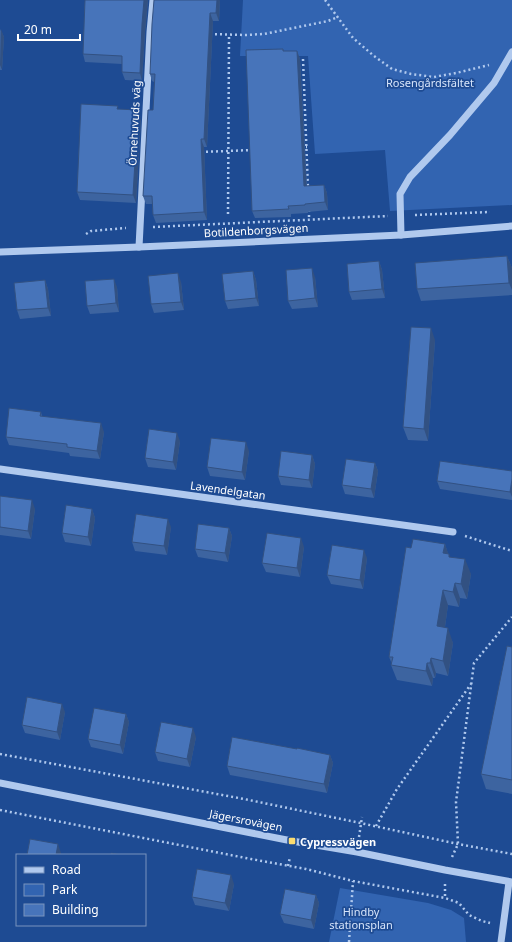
<svg xmlns="http://www.w3.org/2000/svg" width="512" height="942" viewBox="0 0 512 942" font-family="'Noto Sans',sans-serif">
	<style>
		.green { fill: #3264b1 }
		.lines { fill: none; stroke-linecap: round; stroke-linejoin: round }
		.path { stroke: #b0c9ee; stroke-width: 2.5; stroke-dasharray: 2 3; stroke-linecap: butt }
		.minor { stroke: #b0c9ee; stroke-width: 7 }
		.wall { fill: #3d64a0 }
		.shaded-wall { fill: #325182 }
		.building { fill: #4774ba; stroke: #325182 }
		.poi-dot { fill: #fcdc70; stroke: #1e4b93; stroke-width: 1.5 }
		.labels { text-anchor: middle; dominant-baseline: central; stroke-width: 3.5; stroke-linejoin: round; paint-order: stroke }
		.park-label { font-size: 11px; fill: #d6e4fa; stroke: #1e4b93 }
		.street-label { font-size: 11px; fill: #fff; stroke: #1e4b93 }
		.poi-label { font-size: 11px; font-weight: bold; fill: #fff; stroke: #1e4b93; text-anchor: start }
	</style>
	<rect width="100%" height="100%" fill="#1e4b93"/>
	<!-- green -->
	<g class="green">
		<path d="M243,0H512V205L390,211L385,150L315,154L308,56H240Z"/>
		<path d="M340,888L428,903L451,910L464,918L466,942H329Z"/>
	</g>
	<g class="lines">
		<!-- path -->
		<g class="path">
			<path d="M325,0L353,38L374,56L392,69L411,74L434,77L456,73L489,65"/>
			<path d="M210,34L245,35L264,34L328,21L338,17"/>
			<path d="M303,59L308,189"/>
			<path d="M301,147H307"/>
			<path d="M201,152L252,150"/>
			<path d="M309,210V219"/>
			<path d="M228,214L229,35"/>
			<path d="M415,215L490,212"/>
			<path d="M153,227L388,216"/>
			<path d="M86,234L91,231L126,228"/>
			<path d="M465,536L512,551"/>
			<path d="M0,754L244,799L351,821L458,844L512,854"/>
			<path d="M0,810L251,859L306,869L353,881L445,898L459,903L469,915L482,921L490,923"/>
			<path d="M376,826L397,789L471,684"/>
			<path d="M359,837L362,817"/>
			<path d="M452,857L458,844L456,802L474,663L512,617"/>
			<path d="M288,866L290,857"/>
			<path d="M445,884V898"/>
			<path d="M349,942L353,881"/>
		</g>
		<!-- minor -->
		<g class="minor">
			<path d="M401,235L400,194L410,177L450,135L494,83L512,52"/>
			<path d="M139,247L150,32L153,0"/>
			<path d="M0,252L139,247L401,235L512,226"/>
			<path d="M0,469L453,532"/>
			<path d="M0,783L292,841L357,852L445,870L512,882"/>
			<path d="M501,942L509,882"/>
		</g>
	</g>
	<!-- wall -->
	<g class="wall">
		<path d="M85,0H148L145,32L142,81L125,80L122,72V64L85,62L83,54Z"/>
		<path d="M220,0L219,21H213L207,147H204L207,220L156,223L153,215L152,204H146L143,196L153,110L154,82L152,81L150,74Z"/>
		<path d="M0,29L4,37L2,70H0Z"/>
		<path d="M283,49L284,51H297L300,59L307,186L324,185L327,193L328,210L308,212V213L291,214V217L255,218L252,211Z"/>
		<path d="M119,109L138,110L141,118L136,203L80,200L77,192Z"/>
		<path d="M507,256L512,268V295L421,301L417,289Z"/>
		<path d="M379,261L382,270L385,298L352,300L349,292Z"/>
		<path d="M253,271L256,280L259,306L228,309L225,301Z"/>
		<path d="M315,277L318,307L292,309L288,301Z"/>
		<path d="M45,280L48,289L51,316L20,319L17,310Z"/>
		<path d="M181,282L184,310L154,313L151,304Z"/>
		<path d="M117,287L119,312L90,314L87,306Z"/>
		<path d="M435,340L428,441L408,440L403,427Z"/>
		<path d="M41,412L42,416L104,432L100,459L70,456L69,453L9,445L6,437Z"/>
		<path d="M180,441L176,470L148,467L145,458Z"/>
		<path d="M249,451L245,480L210,476L207,467Z"/>
		<path d="M312,455L315,464L312,488L281,485L278,476Z"/>
		<path d="M375,463L378,471L374,498L345,494L342,485Z"/>
		<path d="M512,471V500L440,489L437,481Z"/>
		<path d="M0,496L35,509L31,539L0,535Z"/>
		<path d="M92,509L95,518L91,546L65,542L62,533Z"/>
		<path d="M171,527L167,555L135,551L132,542Z"/>
		<path d="M229,528L232,536L228,562L198,557L195,549Z"/>
		<path d="M445,544L448,554L450,557L471,574L467,599L460,598L459,607L448,605L445,627L453,643L448,676L436,673L435,678H433L432,686L397,680L391,665L392,664L389,657L411,548Z"/>
		<path d="M304,547L300,577L266,572L262,563Z"/>
		<path d="M367,558L363,589L331,584L327,575Z"/>
		<path d="M512,647V794L486,789L481,774Z"/>
		<path d="M65,712L60,740L25,733L22,725Z"/>
		<path d="M126,714L129,722L123,754L91,747L88,739Z"/>
		<path d="M196,737L190,767L158,761L155,752Z"/>
		<path d="M330,755L333,763L327,793L230,775L227,766Z"/>
		<path d="M234,884L229,911L195,905L192,897Z"/>
		<path d="M316,895L319,903L314,929L284,923L280,914Z"/>
	</g>
	<!-- shaded-wall -->
	<g class="shaded-wall">
		<path d="M144,0H148L145,32L142,81L140,73L142,24Z"/>
		<path d="M217,0H220L219,21L216,13Z"/>
		<path d="M210,13L213,21L207,147L204,139Z"/>
		<path d="M1,29L4,37L2,70L0,65Z"/>
		<path d="M297,51L300,59L307,194L304,186Z"/>
		<path d="M138,110L141,118L136,203L133,195Z"/>
		<path d="M201,139L204,147L207,220L204,212Z"/>
		<path d="M324,185L327,193L328,210L325,202Z"/>
		<path d="M507,256L512,268V290L509,283Z"/>
		<path d="M379,261L382,270L385,298L382,289Z"/>
		<path d="M312,268L315,277L318,307L315,298Z"/>
		<path d="M253,271L256,280L259,306L256,298Z"/>
		<path d="M178,273L181,282L184,310L181,302Z"/>
		<path d="M114,279L117,287L119,312L116,303Z"/>
		<path d="M45,280L48,289L51,316L48,308Z"/>
		<path d="M431,328L435,340L428,441L424,429Z"/>
		<path d="M101,423L104,432L100,459L97,451Z"/>
		<path d="M177,433L180,441L176,470L173,462Z"/>
		<path d="M246,442L249,451L245,480L242,472Z"/>
		<path d="M312,455L315,464L312,488L309,480Z"/>
		<path d="M375,463L378,471L374,498L371,489Z"/>
		<path d="M512,479V497L510,492Z"/>
		<path d="M32,500L35,509L31,539L28,531Z"/>
		<path d="M92,509L95,518L91,546L88,537Z"/>
		<path d="M168,519L171,527L167,555L164,546Z"/>
		<path d="M229,528L232,536L228,562L225,553Z"/>
		<path d="M301,538L304,547L300,577L297,568Z"/>
		<path d="M445,544L449,556V554L455,569L443,553Z"/>
		<path d="M364,550L367,558L363,589L360,580Z"/>
		<path d="M465,559L471,574L467,599L461,584Z"/>
		<path d="M455,583L460,598L459,607L453,592Z"/>
		<path d="M443,590L448,605L443,641L437,626Z"/>
		<path d="M448,628L453,643L448,676L443,661Z"/>
		<path d="M431,658L436,673L435,678L430,663Z"/>
		<path d="M427,663L433,678L432,686L426,671Z"/>
		<path d="M62,704L65,712L60,740L57,732Z"/>
		<path d="M126,714L129,722L123,754L120,745Z"/>
		<path d="M193,728L196,737L190,767L187,759Z"/>
		<path d="M330,755L333,763L327,793L324,784Z"/>
		<path d="M58,844L61,853V855H56Z"/>
		<path d="M231,875L234,884L229,911L225,903Z"/>
		<path d="M316,895L319,903L314,929L311,920Z"/>
	</g>
	<!-- building -->
	<g class="building">
		<path d="M85,0H144L142,24L140,73L122,72V56L83,54Z"/>
		<path d="M154,0H217L216,13H210L204,139H201L204,212L153,215L152,196H143L148,110H153L155,74H150L152,24Z"/>
		<path d="M283,49V51H297L304,186L324,185L325,202L305,204V205L288,206L289,209L252,211L246,50Z"/>
		<path d="M81,104L118,106L117,109L138,110L133,195L77,192Z"/>
		<path d="M507,256L509,283L417,289L415,263Z"/>
		<path d="M379,261L382,289L349,292L347,264Z"/>
		<path d="M312,268L315,298L288,301L286,270Z"/>
		<path d="M253,271L256,298L225,301L222,274Z"/>
		<path d="M178,273L181,302L151,304L148,276Z"/>
		<path d="M114,279L116,303L87,306L85,281Z"/>
		<path d="M45,280L48,308L17,310L14,283Z"/>
		<path d="M411,327L431,328L424,429L403,427Z"/>
		<path d="M9,408L41,412L40,416L101,423L97,451L67,447V444L6,437Z"/>
		<path d="M149,429L177,433L173,462L145,458Z"/>
		<path d="M211,438L246,442L242,472L207,467Z"/>
		<path d="M281,451L312,455L309,480L278,476Z"/>
		<path d="M346,459L375,463L371,489L342,485Z"/>
		<path d="M440,461L512,471V479L510,492L437,481Z"/>
		<path d="M0,496L32,500L28,531L0,527Z"/>
		<path d="M66,505L92,509L88,537L62,533Z"/>
		<path d="M136,514L168,519L164,546L132,542Z"/>
		<path d="M198,524L229,528L225,553L195,549Z"/>
		<path d="M267,533L301,538L297,568L262,563Z"/>
		<path d="M413,539L445,544L443,553L449,554V557L465,559L461,584L455,583L453,592L443,590L437,626L448,628L443,661L431,658L430,663H427L426,671L391,665L393,657H389L406,547L411,548Z"/>
		<path d="M332,545L364,550L360,580L327,575Z"/>
		<path d="M507,646L512,647V780L481,774Z"/>
		<path d="M27,697L62,704L57,732L22,725Z"/>
		<path d="M94,708L126,714L120,745L88,739Z"/>
		<path d="M161,722L193,728L187,759L155,752Z"/>
		<path d="M232,737L297,749V748L330,755L324,784L227,766Z"/>
		<path d="M30,839L58,844L56,855H27Z"/>
		<path d="M111,853L121,855H111Z"/>
		<path d="M197,869L231,875L225,903L192,897Z"/>
		<path d="M285,889L316,895L311,920L280,914Z"/>
	</g>
	<!-- markers -->
	<rect class="poi-dot" x="288" y="837" width="8" height="8" rx="2"/>
	<g class="labels">
		<!-- park labels -->
		<g class="park-label">
			<text x="430" y="82">Rosengårdsfältet</text>
			<text x="361" y="911">Hindby<tspan x="361" dy="13">stationsplan</tspan></text>
		</g>
		<!-- street labels -->
		<g class="street-label">
			<text transform="translate(134 123) rotate(-87)">Örnehuvuds väg</text>
			<text transform="translate(256 230) rotate(-3)">Botildenborgsvägen</text>
			<text transform="translate(228 490) rotate(8)">Lavendelgatan</text>
			<text transform="translate(246 820) rotate(11)">Jägersrovägen</text>
		</g>
		<!-- poi labels -->
		<g class="poi-label">
			<text x="300" y="841">Cypressvägen</text>
		</g>
	</g>
	<!-- legend -->
	<rect x="16" y="854" width="130" height="72" fill="#1e4b93" stroke="#7893be"/>
	<rect x="24" y="867" width="20" height="6" fill="#b0c9ee" stroke="#7893be"/>
	<text x="52" y="874" font-size="12" fill="#ffffff">Road</text>
	<rect x="24" y="884" width="20" height="12" fill="#3264b1" stroke="#7893be"/>
	<text x="52" y="894" font-size="12" fill="#ffffff">Park</text>
	<rect x="24" y="904" width="20" height="12" fill="#4774ba" stroke="#7893be"/>
	<text x="52" y="914" font-size="12" fill="#ffffff">Building</text>
	<!-- scale -->
	<path d="M18 34v6h62v-6" fill="none" stroke="#ffffff" stroke-width="2"/>
	<text x="24" y="34" font-size="12" fill="#ffffff" stroke="#1e4b93" stroke-width="3" paint-order="stroke">20 m</text>
</svg>
